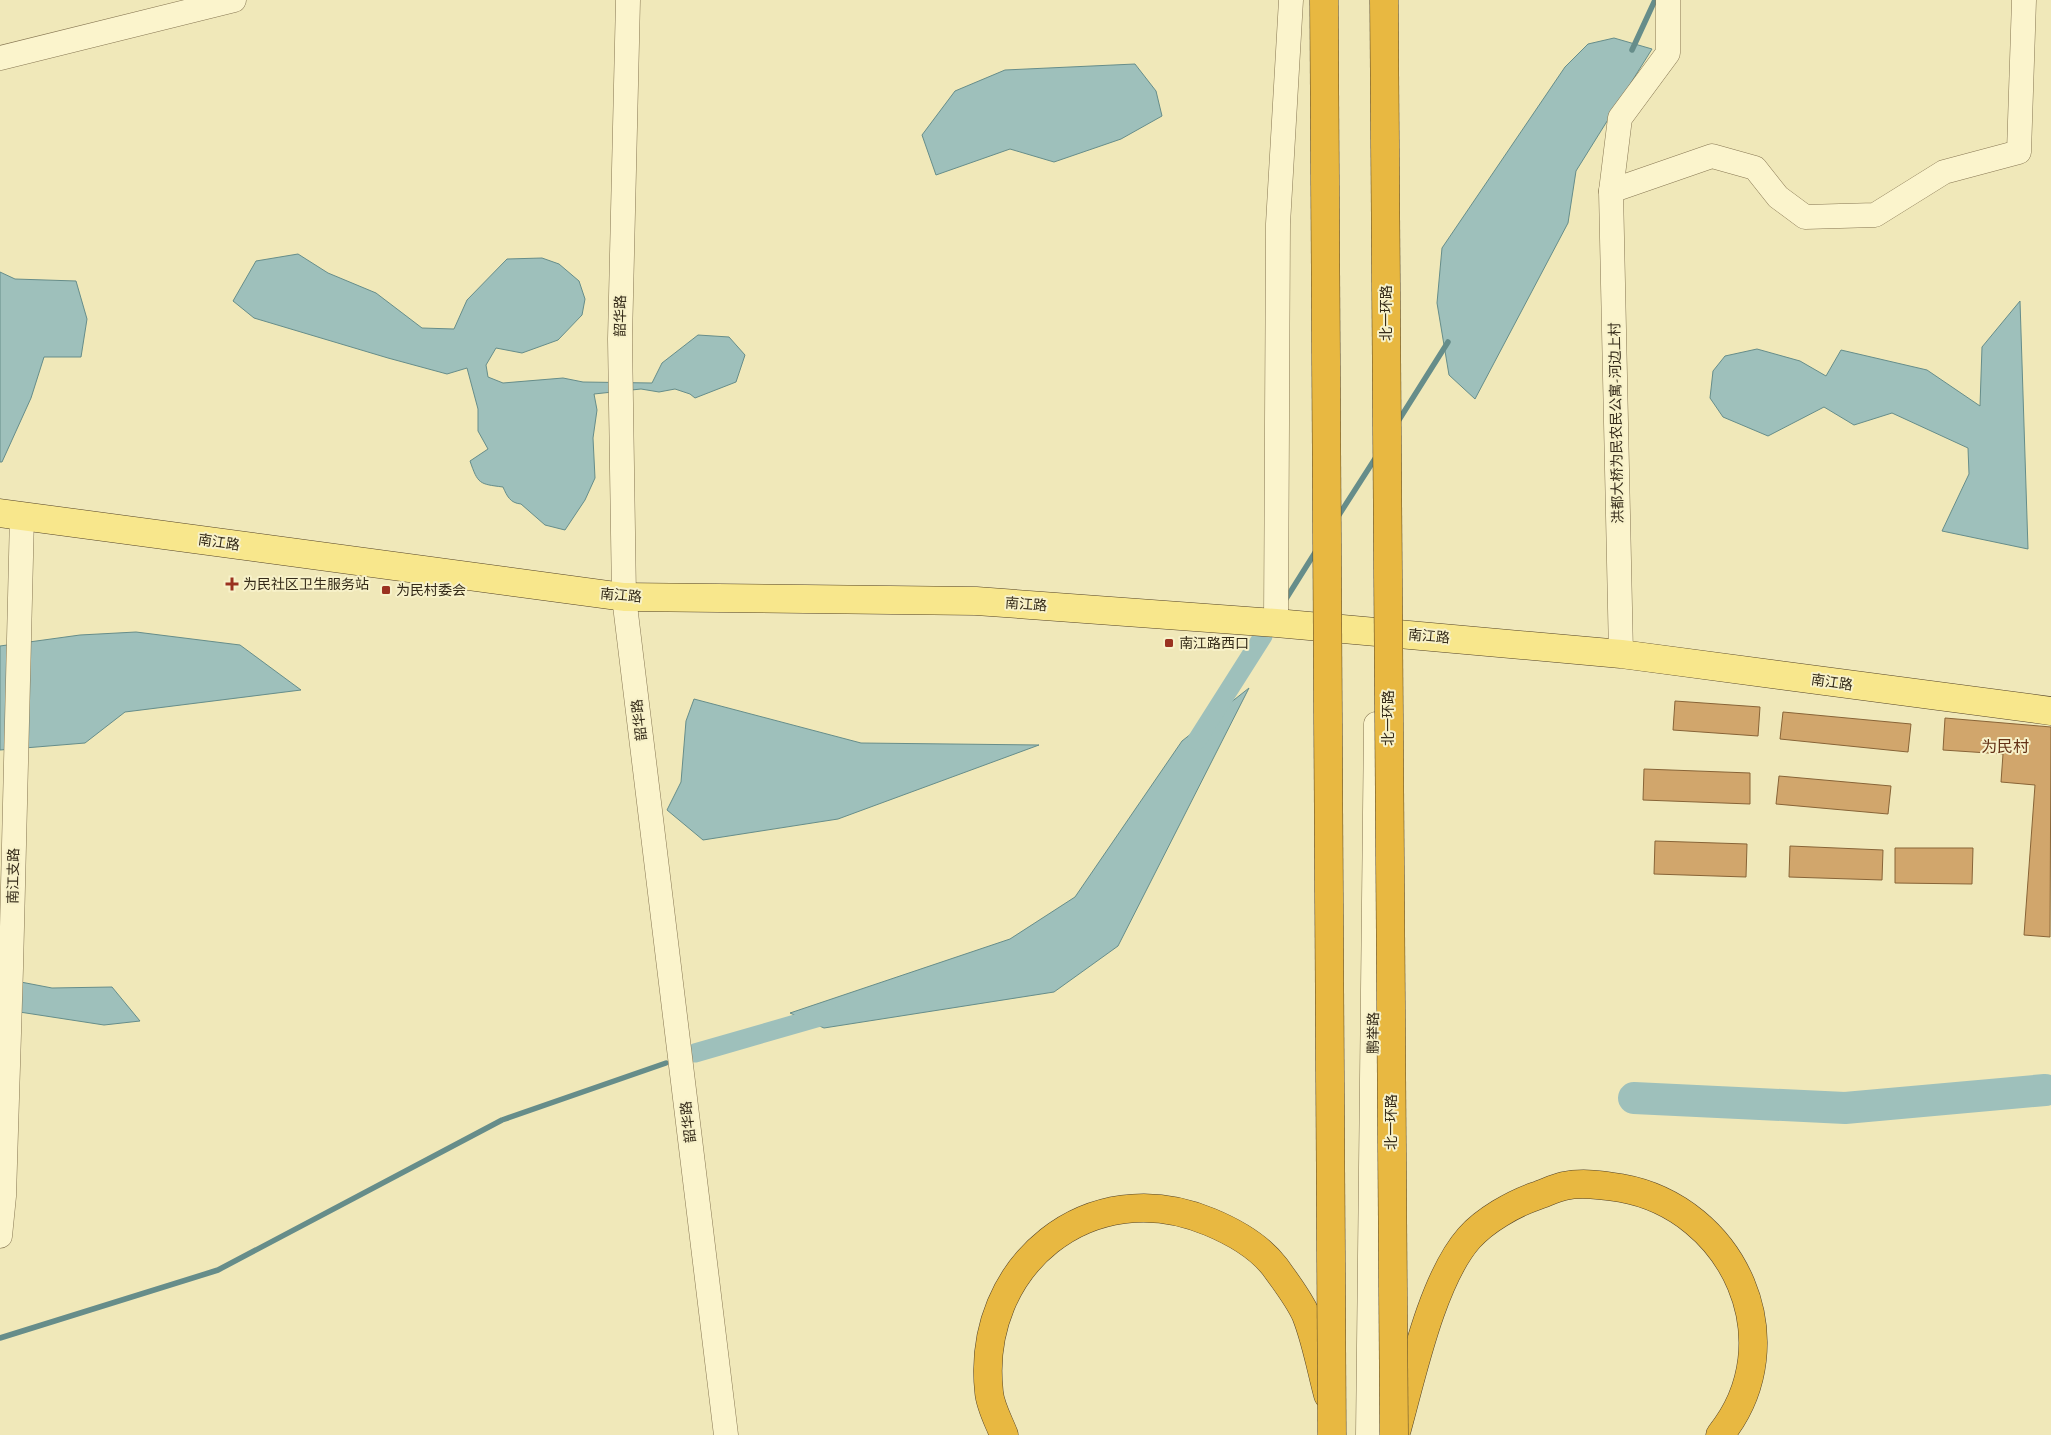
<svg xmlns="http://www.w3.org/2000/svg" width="2051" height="1435" viewBox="0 0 2051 1435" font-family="'Crimson Pro','Noto Sans SC',serif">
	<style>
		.water { fill: #9ec0bb; stroke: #668d8a }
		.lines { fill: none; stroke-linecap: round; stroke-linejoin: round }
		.stream { stroke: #668d8a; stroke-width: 5.5 }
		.canal { stroke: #9ec0bb; stroke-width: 19 }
		.river { stroke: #9ec0bb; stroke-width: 32 }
		.building { fill: #d1a66c; stroke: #886437 }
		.minor-casing { stroke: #877753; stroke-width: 25 }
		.major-casing { stroke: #544328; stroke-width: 29 }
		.highway-casing { stroke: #544328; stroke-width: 29 }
		.minor { stroke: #fbf4cc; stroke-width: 24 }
		.major { stroke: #f8e78c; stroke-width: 28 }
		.highway { stroke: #e8b841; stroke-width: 28 }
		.highway-bridge-casing { stroke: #544328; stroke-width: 29; stroke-linecap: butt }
		.highway-bridge { stroke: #e8b841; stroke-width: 28 }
		.poi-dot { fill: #9a3220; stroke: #f7f1c9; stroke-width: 2 }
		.labels { text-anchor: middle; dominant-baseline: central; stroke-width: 4; stroke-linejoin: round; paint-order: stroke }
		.street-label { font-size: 14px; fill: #352b19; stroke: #f7f1c9 }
		.poi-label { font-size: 14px; fill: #352b19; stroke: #f7f1c9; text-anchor: start }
		.quarter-label { font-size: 16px; fill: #643216; stroke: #f7f1c9 }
	</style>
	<rect width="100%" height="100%" fill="#f0e8b9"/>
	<!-- water -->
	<g class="water">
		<path d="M1614,38L1652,49L1576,171L1568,223L1475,399L1449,375L1437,303L1442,248L1565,67L1588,44Z"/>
		<path d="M1135,64L1156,91L1162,116L1121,139L1054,162L1010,149L936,175L922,135L955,91L1005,70Z"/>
		<path d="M298,254L328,273L376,293L422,328L454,329L467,300L507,259L542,258L559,264L579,281L585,299L582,315L558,340L522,353L496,348L486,365L488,377L503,383L563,378L583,382L652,383L662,363L698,335L729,337L745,355L736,382L695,398L690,394L675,389L659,392L641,389L594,394L597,410L593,438L595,478L585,500L565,530L545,525L521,504C510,503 507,496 503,487C479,484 478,484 470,461L488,449L478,431V409L467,368L447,374L388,358L254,318L233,301L256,261Z"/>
		<path d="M0,272L15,279L76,281L87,319L81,357H44L31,398L2,462H0Z"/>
		<path d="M2020,301L2028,549L1942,531L1969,474L1968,448L1892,413L1854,425L1824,407L1768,436L1723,417L1710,398L1713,371L1725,356L1757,349L1800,361L1826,376L1841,350L1927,370L1980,406L1982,347Z"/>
		<path d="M136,632L240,645L301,690L125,712L85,743L0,750V646L80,635Z"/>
		<path d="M1249,688L1118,946L1054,992L824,1028L790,1013L1010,939L1075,897L1182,741Z"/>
		<path d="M694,699L861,743L1039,745L838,819L703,840L667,810L681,782L686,721Z"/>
		<path d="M0,978L52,988L112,987L140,1021L104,1025L0,1009Z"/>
	</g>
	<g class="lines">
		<!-- stream -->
		<g class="stream">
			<path d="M1632,50L1655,0"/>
			<path d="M1397,423L1448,342"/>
			<path d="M1337,518L1378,454"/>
			<path d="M1284,602L1316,551"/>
			<path d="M0,1338L218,1270L502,1120L666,1063"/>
		</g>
		<!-- canal -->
		<g class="canal">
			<path d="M1197,740L1263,636"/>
			<path d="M695,1053L830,1014"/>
		</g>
		<!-- river -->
		<path class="river" d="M1634,1098L1845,1108L2045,1090"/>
	</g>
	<!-- building -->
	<g class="building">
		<path d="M1675,701L1760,707L1758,736L1673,730Z"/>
		<path d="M1783,712L1911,724L1908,752L1780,739Z"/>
		<path d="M1945,718L2051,727L2050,937L2024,935L2035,785L2001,782L2003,754L1943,750Z"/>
		<path d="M1644,769L1750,773V804L1643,800Z"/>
		<path d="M1779,776L1891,786L1888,814L1776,804Z"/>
		<path d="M1655,841L1747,844L1746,877L1654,874Z"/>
		<path d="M1790,846L1883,850L1882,880L1789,877Z"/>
		<path d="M1895,848H1973L1972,884L1895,883Z"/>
	</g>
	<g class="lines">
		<!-- minor casing -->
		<g class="minor-casing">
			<g id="minor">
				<path d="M628,0L620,339L624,597L726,1435"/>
				<path d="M0,58L234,0"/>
				<path d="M1611,191L1712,156L1755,168L1778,197L1805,217L1875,215L1944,172L2019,152L2024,0"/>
				<path d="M1276,623L1278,224L1291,0"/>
				<path d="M1621,654L1611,191L1620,118L1668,53V0"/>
				<path d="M0,1236L4,1196L11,968L22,516"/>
				<path d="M1368,1435L1376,724"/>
			</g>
		</g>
		<!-- major casing -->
		<g class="major-casing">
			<path id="major" d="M0,513L624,597L976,601L1276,623L1621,654L2051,711"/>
		</g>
		<!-- highway casing -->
		<g class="highway-casing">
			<g id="highway">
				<path d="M1397,1429C1412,1375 1432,1280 1469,1238C1485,1220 1513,1204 1536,1196C1545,1193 1555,1188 1564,1186C1582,1182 1603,1185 1621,1188C1734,1208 1795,1342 1720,1435"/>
				<path d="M1004,1435C999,1422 990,1406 989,1392C975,1266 1090,1171 1210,1222C1234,1232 1259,1246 1275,1267C1285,1281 1299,1299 1306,1315C1316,1340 1321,1369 1328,1395"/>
			</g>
		</g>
		<!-- minor -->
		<use href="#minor" class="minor"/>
		<!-- major -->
		<use href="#major" class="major"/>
		<!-- highway -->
		<use href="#highway" class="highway"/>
		<!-- highway-bridge casing -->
		<g class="highway-bridge-casing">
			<g id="highway-bridge">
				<path d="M1324,0L1332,1435"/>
				<path d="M1384,0L1394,1435"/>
			</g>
		</g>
		<!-- highway-bridge -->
		<use href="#highway-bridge" class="highway-bridge"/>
	</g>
	<!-- markers -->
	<g class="poi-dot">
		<path d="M229.5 576.5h5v5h5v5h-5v5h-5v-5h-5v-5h5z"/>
		<rect x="381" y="585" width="10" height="10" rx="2.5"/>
		<rect x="1164" y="638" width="10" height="10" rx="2.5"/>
	</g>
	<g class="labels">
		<!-- street labels -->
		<g class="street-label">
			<text transform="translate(1386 313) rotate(-90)">北一环路</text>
			<text transform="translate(620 316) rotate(-89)">韶华路</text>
			<text transform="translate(1616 423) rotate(-91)">洪都大桥为民农民公寓-河边上村</text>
			<text transform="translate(219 542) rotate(8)">南江路</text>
			<text transform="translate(621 595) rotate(5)">南江路</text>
			<text transform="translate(1026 604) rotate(4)">南江路</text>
			<text transform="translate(1429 636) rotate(5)">南江路</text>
			<text transform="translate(1832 682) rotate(8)">南江路</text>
			<text transform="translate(1388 718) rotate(-90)">北一环路</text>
			<text transform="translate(639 720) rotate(-97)">韶华路</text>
			<text transform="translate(13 876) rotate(-89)">南江支路</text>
			<text transform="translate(1373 1033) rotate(-89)">鹏举路</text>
			<text transform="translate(688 1122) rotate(-97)">韶华路</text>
			<text transform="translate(1391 1122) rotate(-90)">北一环路</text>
		</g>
		<!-- poi labels -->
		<g class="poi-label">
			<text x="243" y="584">为民社区卫生服务站</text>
			<text x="396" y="590">为民村委会</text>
			<text x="1179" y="643">南江路西口</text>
		</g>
		<!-- quarter labels -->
		<g class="quarter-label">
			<text x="2005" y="746">为民村</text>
		</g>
	</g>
</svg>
